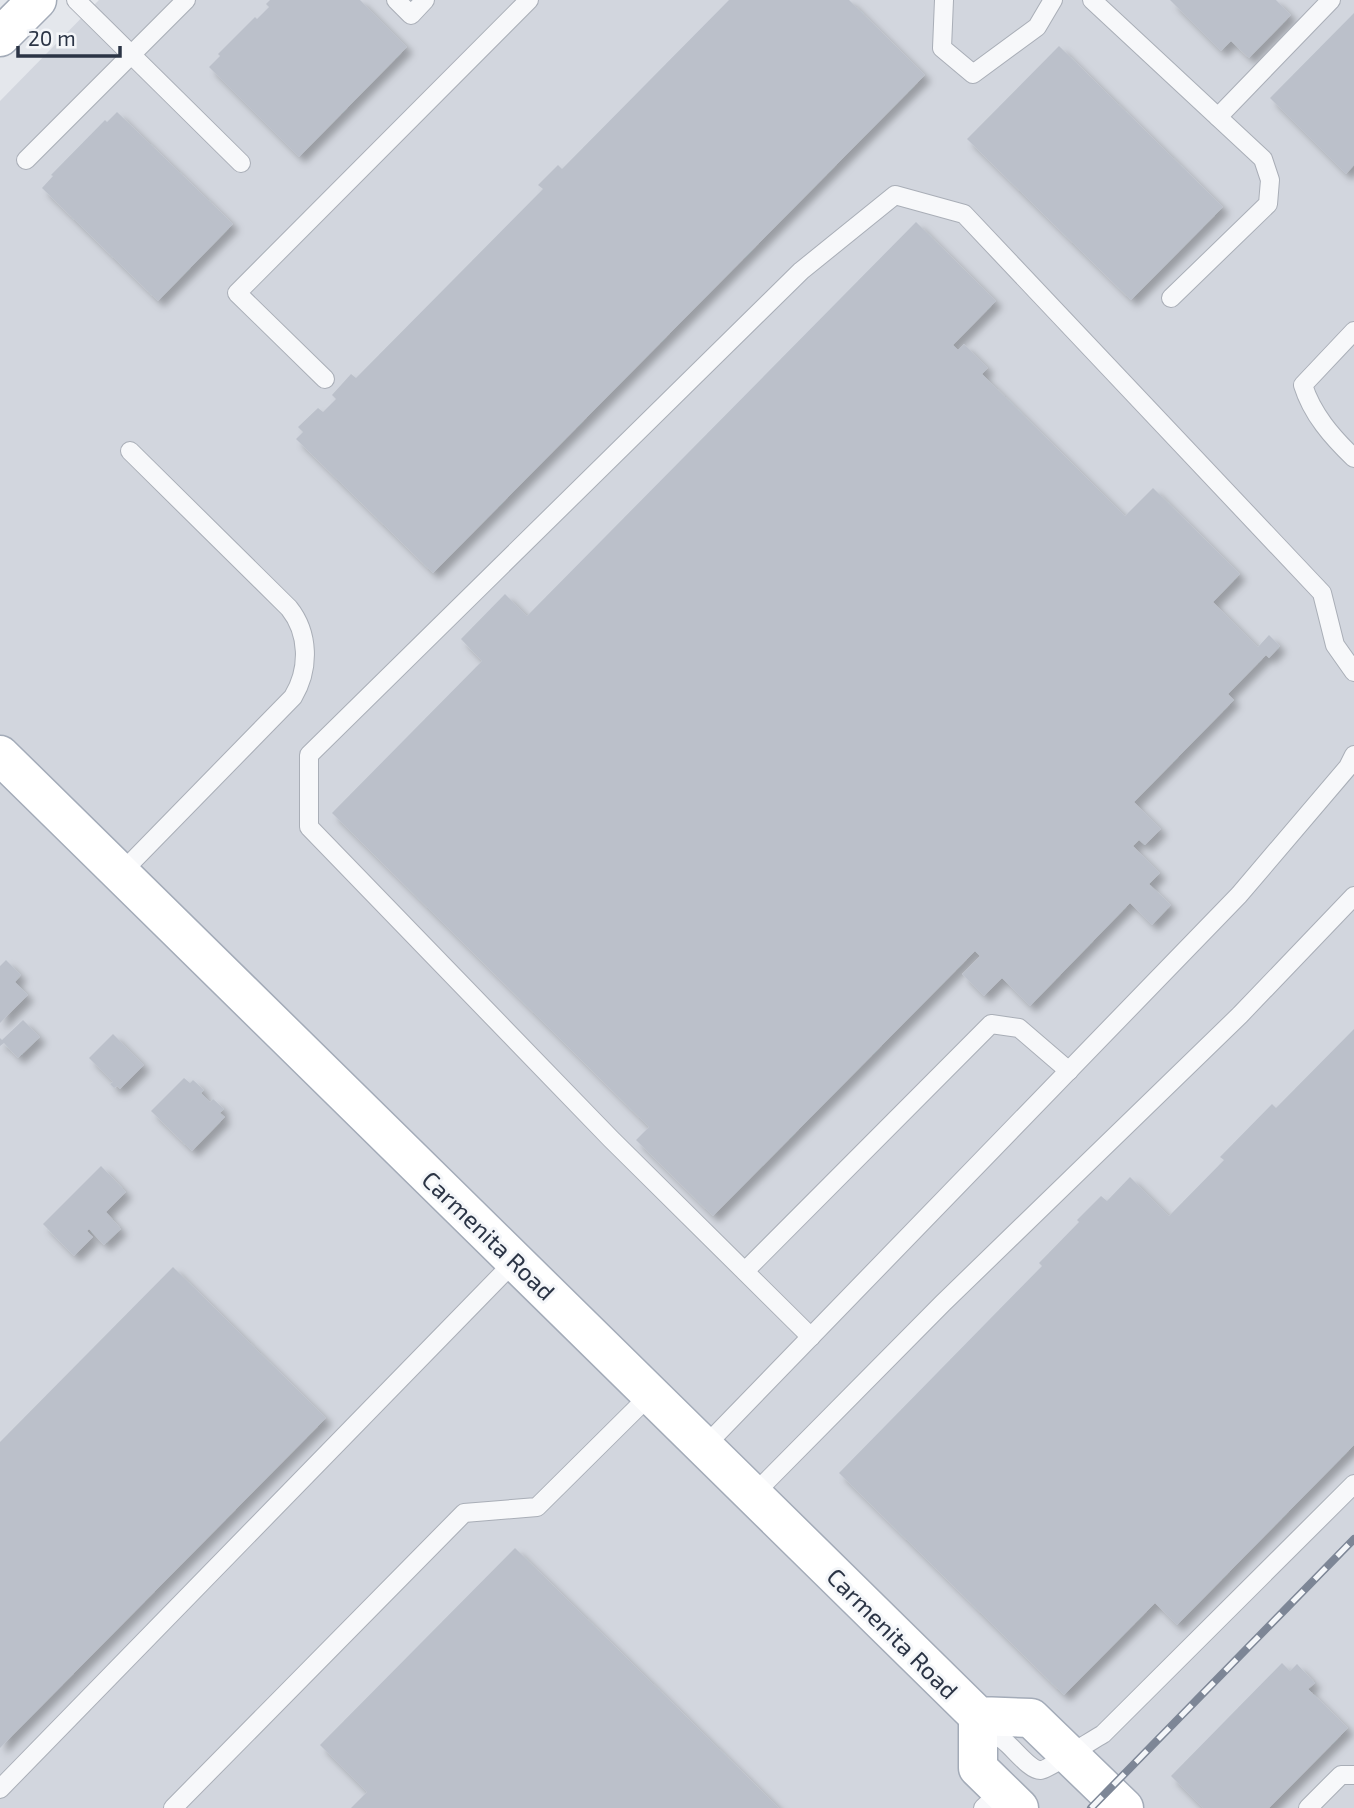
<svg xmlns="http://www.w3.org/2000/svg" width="1354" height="1808" viewBox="0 0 1354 1808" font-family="'Exo 2',sans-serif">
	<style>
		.built { fill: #d2d6de }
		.building { fill: #bbc0ca; filter: url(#shadow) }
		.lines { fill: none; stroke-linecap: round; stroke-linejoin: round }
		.service-casing { stroke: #a9aeb7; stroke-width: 20 }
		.primary-casing { stroke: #a3abb8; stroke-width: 41 }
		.service { stroke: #f7f8fa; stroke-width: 18 }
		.primary { stroke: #fff; stroke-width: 38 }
		.rail-casing { stroke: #7d8696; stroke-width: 8 }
		.rail { stroke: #f4f6f9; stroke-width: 5; stroke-dasharray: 16; stroke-linecap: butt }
		.labels { text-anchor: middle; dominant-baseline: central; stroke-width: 6; stroke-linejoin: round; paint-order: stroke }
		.street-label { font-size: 24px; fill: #2b3445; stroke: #f4f6f9 }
	</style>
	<defs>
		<filter id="shadow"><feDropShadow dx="6" dy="6" stdDeviation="3.5" flood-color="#0004"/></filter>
	</defs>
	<rect width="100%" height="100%" fill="#e4e7ec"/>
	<!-- built -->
	<path class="built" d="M99,0H1354V1808H0V101Z"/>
	<!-- building -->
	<g class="building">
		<path d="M270,0H360L407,47L299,157L209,67L220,56L218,54L255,17L257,19L269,7L266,4Z"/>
		<path d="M729,0H849L925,75L433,573L296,439L303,432L298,427L318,408L323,412L336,399L332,395L351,374L356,378L543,189L538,185L558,165L562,169Z"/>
		<path d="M1170,0H1276L1291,15L1249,58L1231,41L1221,51Z"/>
		<path d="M1354,13V165L1346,174L1270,98Z"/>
		<path d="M1059,46L1223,207L1131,300L967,139Z"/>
		<path d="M117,112L233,224L158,301L42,188L53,176L51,175L105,120L107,122Z"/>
		<path d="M916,222L996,301L953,345L958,350L964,344L988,368L982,374L1125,516L1153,488L1240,574L1213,602L1258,647L1269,635L1280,646L1269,658L1266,655L1228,694L1234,700L1134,802L1161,829L1145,845L1139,840L1133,846L1160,873L1149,884L1171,905L1152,925L1130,903L1030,1006L1002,978L984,996L962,974L980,956L975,951L713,1216L636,1140L649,1127L332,813L482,661L461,639L505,594L527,616Z"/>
		<path d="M6,960L21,975L15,982L28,995L0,1023V966Z"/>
		<path d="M23,1020L40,1037L18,1058L4,1043L0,1046V1038L2,1040Z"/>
		<path d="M1354,1029V1445L1177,1625L1155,1603L1064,1695L839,1473L1042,1266L1039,1263L1079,1222L1077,1220L1101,1196L1107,1201L1130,1177L1169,1216L1224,1160L1220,1157L1272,1104L1276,1108Z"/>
		<path d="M113,1034L144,1065L120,1089L117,1086L114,1088L110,1084L113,1082L89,1058Z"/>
		<path d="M184,1078L190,1083L193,1080L204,1090L201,1093L210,1102L213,1099L224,1109L220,1113L225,1117L192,1151L151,1111Z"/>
		<path d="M101,1166L126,1192L106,1212L121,1229L104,1245L89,1229L87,1231L93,1237L74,1256L43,1224Z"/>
		<path d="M173,1267L326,1418L0,1748V1442Z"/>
		<path d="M515,1548L779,1808H351L367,1792L320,1745Z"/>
		<path d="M1282,1663L1290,1671L1297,1664L1315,1683L1308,1689L1348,1728L1269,1808H1203L1171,1776Z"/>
	</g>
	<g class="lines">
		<!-- service casing -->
		<g class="service-casing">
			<g id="service">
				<path d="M76,0L241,163"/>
				<path d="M396,0L411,15L425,0"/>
				<path d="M944,0L942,48L973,74L1037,27L1053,0"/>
				<path d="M1092,0L1263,159L1270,180L1268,204L1171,298"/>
				<path d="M1218,117L1331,0"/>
				<path d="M26,160L186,0"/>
				<path d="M1354,331L1303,385C1312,414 1332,437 1354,458"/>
				<path d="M325,379L237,293L529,0"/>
				<path d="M121,873L293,697C310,669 309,633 289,608L130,451"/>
				<path d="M745,1271L991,1024L1019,1028L1069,1071"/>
				<path d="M811,1337L611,1139L309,827V755L801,271L895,195L964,214L1322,593L1335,645L1354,672"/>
				<path d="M704,1447L1239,895L1348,767L1354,755"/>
				<path d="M753,1495L943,1303L1240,1015L1354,896"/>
				<path d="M978,1731C986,1733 996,1735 1003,1740C1013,1747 1030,1771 1041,1770C1046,1770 1094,1739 1103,1734L1354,1484"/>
				<path d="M0,1789L515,1261"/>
				<path d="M173,1808L464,1513L537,1507L651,1394"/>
				<path d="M983,1808L1001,1791"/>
				<path d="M1308,1808L1341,1775H1354"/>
			</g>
		</g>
		<!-- primary casing -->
		<g class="primary-casing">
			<g id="primary">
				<path d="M0,37L37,0"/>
				<path d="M0,755L978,1716L1031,1718L1124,1808"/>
				<path d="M978,1716V1768L1019,1808"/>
			</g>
		</g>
		<!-- service -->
		<use href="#service" class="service"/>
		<!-- primary -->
		<use href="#primary" class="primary"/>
		<!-- rail casing -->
		<g class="rail-casing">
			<path id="rail" d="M1091,1808L1354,1539"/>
		</g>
		<!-- rail -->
		<use href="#rail" class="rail"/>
	</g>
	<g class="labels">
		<!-- street labels -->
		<g class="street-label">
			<text transform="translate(489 1235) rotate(44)">Carmenita Road</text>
			<text transform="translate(893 1633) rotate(45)">Carmenita Road</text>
		</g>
	</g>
	<!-- scale -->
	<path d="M18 46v10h102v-10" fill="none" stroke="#2b3445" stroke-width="3.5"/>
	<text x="28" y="46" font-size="21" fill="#2b3445" stroke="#f4f6f9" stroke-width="5" paint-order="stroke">20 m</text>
</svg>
